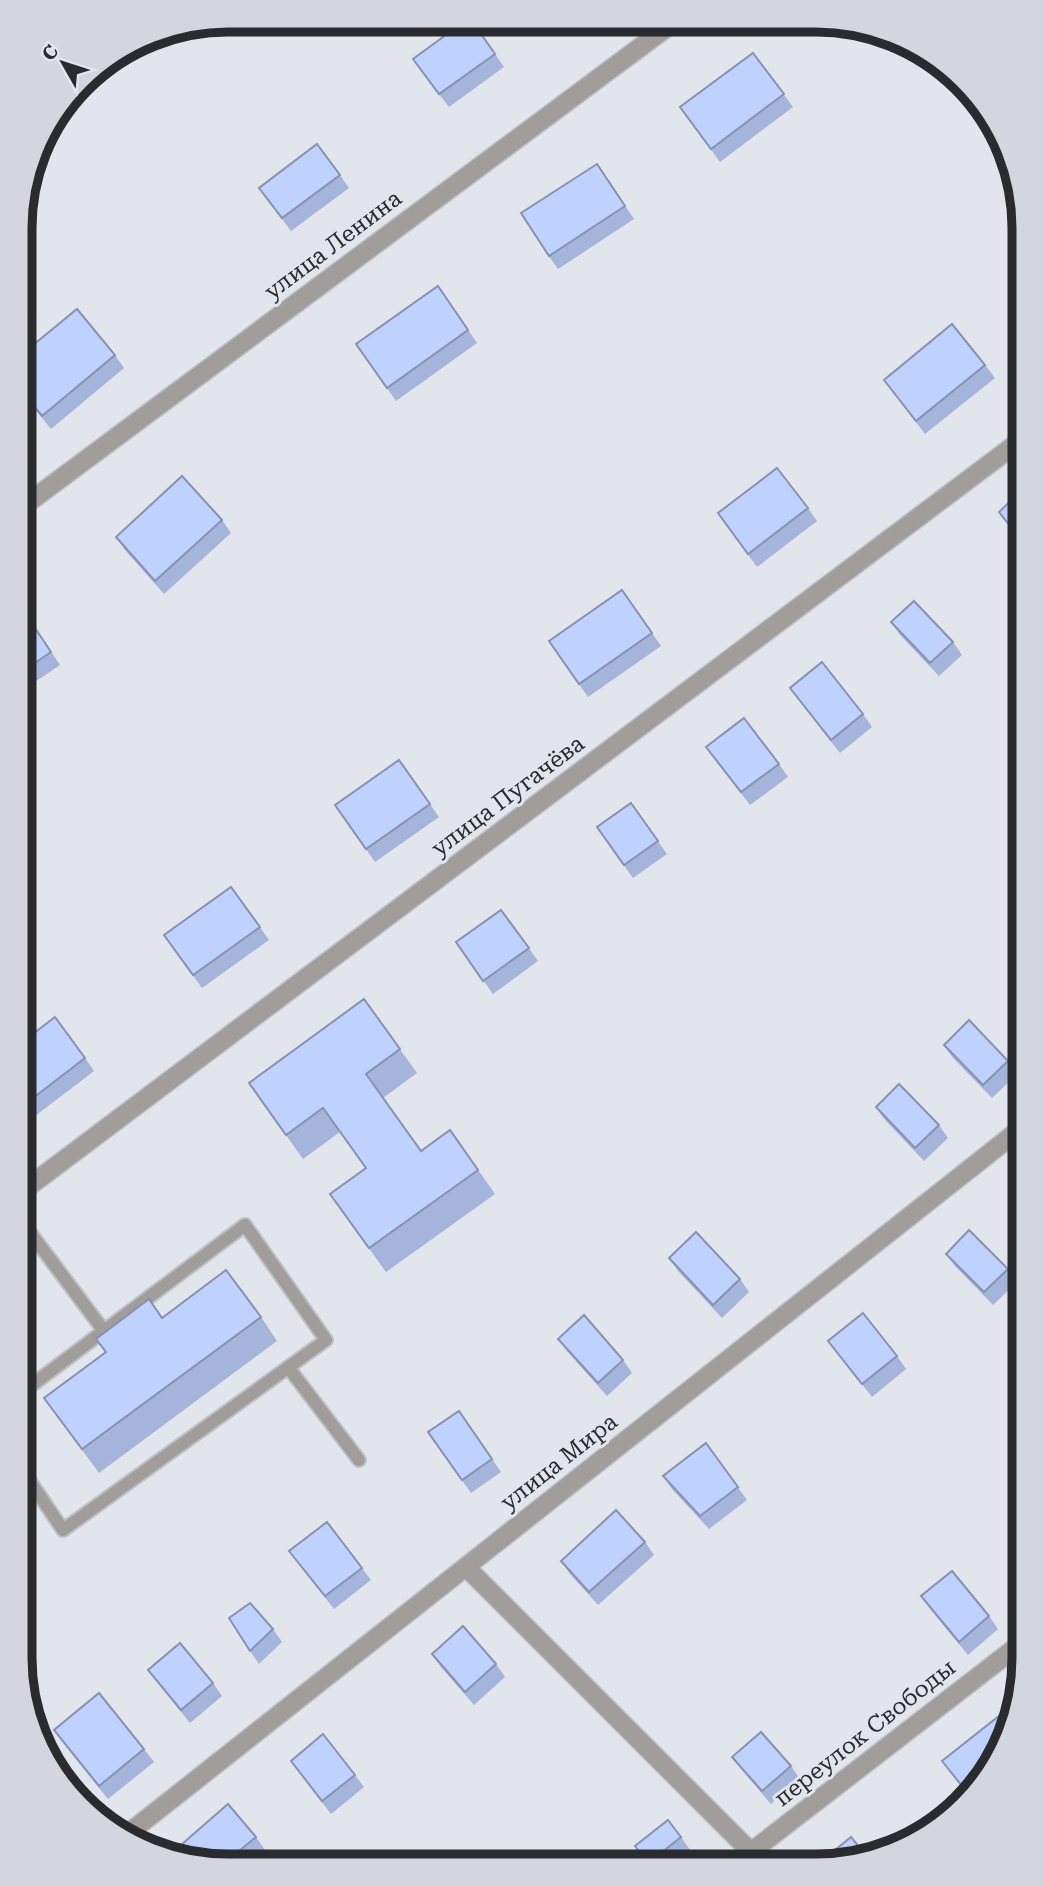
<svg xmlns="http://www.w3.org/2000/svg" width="1044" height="1886" viewBox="0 0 1044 1886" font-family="'Roboto Serif',serif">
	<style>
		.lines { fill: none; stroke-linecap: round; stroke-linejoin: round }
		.service-casing { stroke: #bdc0c6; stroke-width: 16 }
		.minor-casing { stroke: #bdc0c6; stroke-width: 21 }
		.tertiary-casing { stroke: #bdc0c6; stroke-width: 21 }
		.service { stroke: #a09d9b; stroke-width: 12 }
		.minor { stroke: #a09d9b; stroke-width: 18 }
		.tertiary { stroke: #a09d9b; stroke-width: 18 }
		.wall { fill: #a4b4da }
		.building { fill: #bfd1fd; stroke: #8692b1; stroke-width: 2 }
		.labels { text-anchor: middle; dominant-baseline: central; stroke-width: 6; stroke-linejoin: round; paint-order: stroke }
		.street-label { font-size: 23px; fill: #2a2b2e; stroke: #e2e5ec }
		.rim { fill: none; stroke: #2a2b2e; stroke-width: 9 }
	</style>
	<rect width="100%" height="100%" fill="#e2e5ec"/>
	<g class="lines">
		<!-- service casing -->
		<g class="service-casing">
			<g id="service">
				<path d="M20,1219L104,1331"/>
				<path d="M288,1367L359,1460"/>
				<path d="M19,1465L63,1530L326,1340L245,1225L20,1394"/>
			</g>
		</g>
		<!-- minor casing -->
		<g class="minor-casing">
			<g id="minor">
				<path d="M21,508L674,22"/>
				<path d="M20,1193L1025,437"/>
				<path d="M466,1567L751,1852L762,1867"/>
				<path d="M738,1867L751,1852L1024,1641"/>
			</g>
		</g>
		<!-- tertiary casing -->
		<g class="tertiary-casing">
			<path id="tertiary" d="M125,1836L1024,1126"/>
		</g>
		<!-- service -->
		<use href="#service" class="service"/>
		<!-- minor -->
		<use href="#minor" class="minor"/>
		<!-- tertiary -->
		<use href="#tertiary" class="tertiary"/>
	</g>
	<!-- wall -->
	<g class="wall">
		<path d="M472,21L504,67L449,107L413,59Z"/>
		<path d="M753,53L793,107L720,162L680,107Z"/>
		<path d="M597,164L634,219L558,269L549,256Z"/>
		<path d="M340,175L349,188L291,231L259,188Z"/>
		<path d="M438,286L477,343L396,401L356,344Z"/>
		<path d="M21,355H115L124,368L51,429L21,392Z"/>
		<path d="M985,365L995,378L925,434L884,380Z"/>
		<path d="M808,508L817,521L757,567L718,513Z"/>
		<path d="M222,520L231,533L164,594L125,550L116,537Z"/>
		<path d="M622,590L661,646L588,697L549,641Z"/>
		<path d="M21,607L60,665L20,692Z"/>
		<path d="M891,622L953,642L962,655L939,676L900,635Z"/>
		<path d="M790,688L863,714L872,727L840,753Z"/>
		<path d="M706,747L779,764L788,777L750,805Z"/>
		<path d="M399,760L439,817L375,862L335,805Z"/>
		<path d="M631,803L667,854L633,878L597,827Z"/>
		<path d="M231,887L269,940L202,988L164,935Z"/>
		<path d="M501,910L538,961L493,994L456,942Z"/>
		<path d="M364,999L417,1073L383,1098L421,1151L450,1130L495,1194L386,1272L330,1194L366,1168L340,1132L303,1159L249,1083Z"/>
		<path d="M20,1044L85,1058L94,1071L26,1123L20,1115Z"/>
		<path d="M944,1045L1008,1061L1017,1074L992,1098L953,1058Z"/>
		<path d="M876,1107L939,1125L948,1138L924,1161L885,1120Z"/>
		<path d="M946,1254L1008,1269L1017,1282L993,1305L955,1266Z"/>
		<path d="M669,1258L740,1279L749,1292L722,1318L678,1271Z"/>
		<path d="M261,1317L277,1341L99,1473L44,1398L105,1353L96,1339L162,1318Z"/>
		<path d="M558,1339L623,1360L632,1373L607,1396L567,1351Z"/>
		<path d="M828,1341L897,1356L906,1369L872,1397Z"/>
		<path d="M459,1411L501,1472L471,1493L428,1432Z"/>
		<path d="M706,1443L747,1500L709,1529L672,1489L663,1476Z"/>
		<path d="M645,1542L654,1555L598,1605L570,1574L561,1561Z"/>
		<path d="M289,1551L362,1568L371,1580L334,1609Z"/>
		<path d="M921,1596L989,1616L998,1629L968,1655L930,1609Z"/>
		<path d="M273,1629L282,1642L259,1664L250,1651Z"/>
		<path d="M432,1654L496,1664L505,1677L474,1705L441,1667Z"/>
		<path d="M148,1670L213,1683L222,1696L190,1723L157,1682Z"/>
		<path d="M54,1730L144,1749L154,1762L108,1799L63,1743Z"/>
		<path d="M732,1757L791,1766L800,1779L771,1804L741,1769Z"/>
		<path d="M291,1761L355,1775L364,1787L331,1814Z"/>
		<path d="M256,1837L265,1850L247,1865L197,1864L182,1844Z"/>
		<path d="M681,1837L690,1850L669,1866H649L635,1846Z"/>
	</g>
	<!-- building -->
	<g class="building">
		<path d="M465,21H472L495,54L439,94L413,59Z"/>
		<path d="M753,53L784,94L711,149L680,107Z"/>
		<path d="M317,144L340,175L282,218L259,188Z"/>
		<path d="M597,164L625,206L549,256L521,213Z"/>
		<path d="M438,286L468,330L387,388L356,344Z"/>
		<path d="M77,309L115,355L42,416L21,390V355Z"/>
		<path d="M952,324L985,365L916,421L884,380Z"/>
		<path d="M777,468L808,508L748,554L718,513Z"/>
		<path d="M182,476L222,520L155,581L116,537Z"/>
		<path d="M1023,489L1025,491V545L999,512Z"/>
		<path d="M622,590L652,633L579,684L549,641Z"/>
		<path d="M914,601L953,642L930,663L891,622Z"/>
		<path d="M21,607L51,652L20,673Z"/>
		<path d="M822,662L863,714L831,740L790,688Z"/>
		<path d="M744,718L779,764L741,792L706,747Z"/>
		<path d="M399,760L430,804L366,849L335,805Z"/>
		<path d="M631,803L658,841L624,865L597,827Z"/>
		<path d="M231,887L260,927L193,975L164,935Z"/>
		<path d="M501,910L529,948L483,981L456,942Z"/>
		<path d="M364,999L400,1049L366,1074L421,1151L450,1130L478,1170L369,1248L330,1194L366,1168L323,1108L286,1135L249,1083Z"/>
		<path d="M55,1017L85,1058L20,1108V1044Z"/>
		<path d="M969,1020L1008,1061L983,1085L944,1045Z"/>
		<path d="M899,1084L939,1125L915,1148L876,1107Z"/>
		<path d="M969,1230L1008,1269L984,1292L946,1254Z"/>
		<path d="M696,1232L740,1279L713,1305L669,1258Z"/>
		<path d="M226,1270L261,1317L82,1449L44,1398L106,1352L96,1339L149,1299L162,1318Z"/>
		<path d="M863,1313L897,1356L862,1384L828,1341Z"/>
		<path d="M584,1315L623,1360L598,1383L558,1339Z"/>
		<path d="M459,1411L492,1459L462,1480L428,1432Z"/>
		<path d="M706,1443L738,1487L700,1516L663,1476Z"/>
		<path d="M616,1510L645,1542L589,1592L561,1561Z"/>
		<path d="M327,1522L362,1568L325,1596L289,1551Z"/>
		<path d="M952,1571L989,1616L959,1642L921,1596Z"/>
		<path d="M250,1603L273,1629L250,1651L229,1618Z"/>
		<path d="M463,1626L496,1664L465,1692L432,1654Z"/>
		<path d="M180,1643L213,1683L181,1710L148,1670Z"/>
		<path d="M99,1693L144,1749L99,1786L54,1730Z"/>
		<path d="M999,1716L1011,1731L1009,1738L981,1786L970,1796L942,1761Z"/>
		<path d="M761,1732L791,1766L762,1791L732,1757Z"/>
		<path d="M323,1734L355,1775L322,1801L291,1761Z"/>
		<path d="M228,1804L256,1837L222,1865H199L182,1844Z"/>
		<path d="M668,1820L681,1837L648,1863L635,1846Z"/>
		<path d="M851,1837L868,1858L820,1866L818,1864Z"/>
	</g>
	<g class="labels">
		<!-- street labels -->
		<g class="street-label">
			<text transform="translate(333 245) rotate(-37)">улица Ленина</text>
			<text transform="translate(508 796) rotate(-37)">улица Пугачёва</text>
			<text transform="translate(559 1462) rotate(-38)">улица Мира</text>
			<text transform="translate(865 1733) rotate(-38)">переулок Свободы</text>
		</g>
	</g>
	<!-- crop -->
	<path d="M0 0H1044V1886H0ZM228 32H816A196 196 0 0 1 1012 228V1658A196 196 0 0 1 816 1854H228A196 196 0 0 1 32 1658V228A196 196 0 0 1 228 32Z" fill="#d3d6dd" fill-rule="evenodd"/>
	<path class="rim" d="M228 32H816A196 196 0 0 1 1012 228V1658A196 196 0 0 1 816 1854H228A196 196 0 0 1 32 1658V228A196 196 0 0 1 228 32Z"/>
	<!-- north arrow -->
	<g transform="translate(63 63) rotate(309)" stroke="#e2e5ec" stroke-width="5" paint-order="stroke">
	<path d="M0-5L12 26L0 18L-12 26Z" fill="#2a2b2e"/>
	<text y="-10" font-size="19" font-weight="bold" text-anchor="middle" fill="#2a2b2e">С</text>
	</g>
</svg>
